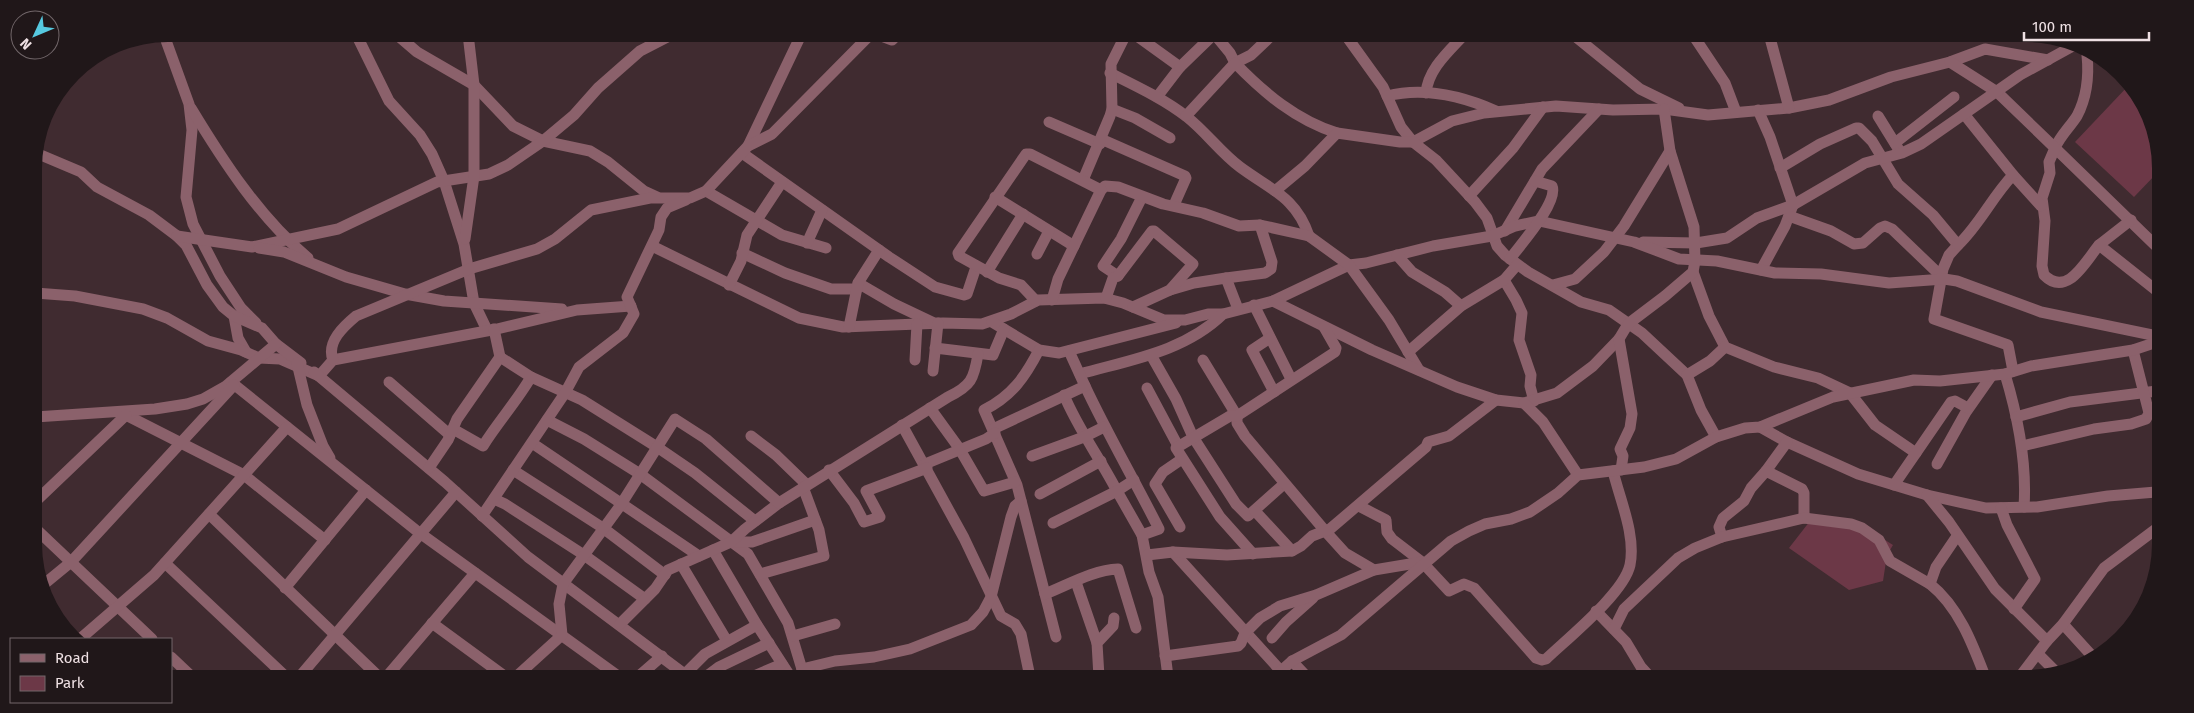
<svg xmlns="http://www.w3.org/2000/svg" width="2194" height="713" viewBox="0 0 2194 713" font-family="'Fira Sans',sans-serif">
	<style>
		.green { fill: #6c3847 }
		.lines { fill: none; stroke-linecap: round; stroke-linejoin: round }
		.minor { stroke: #8b616b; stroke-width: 11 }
	</style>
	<rect width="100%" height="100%" fill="#402b30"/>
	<!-- green -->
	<g class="green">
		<path d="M2129,85L2158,142V172L2134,197L2075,142Z"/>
		<path d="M1810,521L1861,525L1893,545L1887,555L1883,581L1849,590L1789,548Z"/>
	</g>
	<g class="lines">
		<!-- minor -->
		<g class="minor">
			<path d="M356,34L389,101L420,135L432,154L444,181L464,244L474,303L487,330"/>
			<path d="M396,34L417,52L474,85L513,126L543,141L590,151L608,162L644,191L657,197"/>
			<path d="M164,35L189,104L192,130L186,197L193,224L220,276L241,308L256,323"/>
			<path d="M879,35L892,40L896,36"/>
			<path d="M1137,36L1180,67L1157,97"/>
			<path d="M1216,36L1230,53L1235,63L1251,55L1271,36"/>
			<path d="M1347,37L1383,87L1401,127L1413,142L1452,121L1484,113L1556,106L1613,110L1664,109L1708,115L1789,108L1829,100L1891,77L1950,62L1985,49L2048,60"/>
			<path d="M1576,37L1640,89L1679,108"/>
			<path d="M1695,38L1725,83L1736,112"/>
			<path d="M1770,38L1789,108"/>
			<path d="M2087,55C2089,75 2087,97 2077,116C2070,127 2060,136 2055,148L2157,247"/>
			<path d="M1950,62L1997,92L2055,148L2049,162L2050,173L2042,198L2045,221L2042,266L2044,275C2067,298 2085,262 2099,245"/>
			<path d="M1180,67L1212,36"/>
			<path d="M1110,73C1136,86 1164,99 1187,117C1206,132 1221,153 1240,167C1271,190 1296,197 1309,236"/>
			<path d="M1426,93C1428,70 1447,53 1462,37"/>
			<path d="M1387,96C1423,87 1462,96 1496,111"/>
			<path d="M191,108C223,161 260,218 308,258"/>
			<path d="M1112,109L1135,118L1170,138"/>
			<path d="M1758,110L1770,137L1793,205L1785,226L1761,270"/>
			<path d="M1964,114L2013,175L2041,206"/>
			<path d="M1186,116L1235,63C1264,93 1296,120 1337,133"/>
			<path d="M1878,116L1899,150"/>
			<path d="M1049,122L1100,144"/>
			<path d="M1101,139L1185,176L1186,178L1174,205"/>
			<path d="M1895,143L1954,97"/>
			<path d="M748,146L801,35"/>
			<path d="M36,153L81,172L97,187L149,215L177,236L186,245L207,285L223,307L234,316L238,338L246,352"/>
			<path d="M742,153L889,257L935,287L964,295L967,294L976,267"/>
			<path d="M1780,168L1820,144L1856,128H1859L1872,141L1898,184L1933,215L1958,245L1949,255L1943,269L1934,319L2008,345L2013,371"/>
			<path d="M1083,180L1110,116L1112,109L1111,64L1125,36"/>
			<path d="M706,191L782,235L826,248"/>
			<path d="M1275,191L1305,166L1337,133L1400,142H1413L1436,160L1475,202L1487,218L1497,246L1505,255L1528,272L1581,302L1609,310L1642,333L1687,375L1701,410L1716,437"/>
			<path d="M1469,196L1513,148L1543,107"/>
			<path d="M995,197L1074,246"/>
			<path d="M1789,216L1831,231L1854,244L1863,243L1880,228L1885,226L1892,229L1941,276"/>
			<path d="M2131,220L2099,245L2157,291"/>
			<path d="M1505,231L1542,169L1599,109"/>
			<path d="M177,236L252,247L338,229L437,182L489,174L508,165L543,141L574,115L598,88L640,51L671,35"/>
			<path d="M465,239L474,176V85L468,34"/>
			<path d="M1643,242L1696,243L1727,238L1757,218L1793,205L1865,163L1902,153L1921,144L2020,75L2073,46"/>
			<path d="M807,243L822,210"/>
			<path d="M1958,245C1980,224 1992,197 2013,175"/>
			<path d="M652,246L799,318L843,327L943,323L982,324L1011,314L1038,300L1104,298L1123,303L1164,320H1185L1208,314H1223L1273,301L1349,265L1366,263L1433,246L1492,236L1515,226L1539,221L1634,242L1679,259L1717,261L1775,273L1821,274L1889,283L1944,279L1957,281L2041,312L2157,336"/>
			<path d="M259,248L284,252L346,277L405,294L444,301L562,309"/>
			<path d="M742,253L785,273L831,289H857"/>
			<path d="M1037,254L1049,231"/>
			<path d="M1397,255L1412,272L1445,292L1461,306"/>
			<path d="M1510,259C1520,245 1559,202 1552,186L1535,181"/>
			<path d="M987,272L1023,214"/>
			<path d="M1693,272L1709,316L1725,347L1774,367L1818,378L1850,393L1875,425L1916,453"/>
			<path d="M1118,276L1103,266L1121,239L1142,197"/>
			<path d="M1226,278L1265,273L1271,269L1272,262L1260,225"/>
			<path d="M1504,280L1516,300L1522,313L1519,340L1531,375L1530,386L1534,401"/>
			<path d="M858,283L894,304L934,323"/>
			<path d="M729,285L741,261L747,235L782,182"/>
			<path d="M1553,285L1575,279L1604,252L1624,226L1670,151"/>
			<path d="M1170,290L1194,283L1226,278L1238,309"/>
			<path d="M35,293L75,296L143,309L167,318L208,341L241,350L259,358L280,359L319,376L333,360L497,329L577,310L631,306"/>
			<path d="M1106,298L1113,278L1118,276L1152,231H1154L1193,264L1170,290L1133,307"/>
			<path d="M1052,300L1058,279L1101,190L1105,186L1118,187L1163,204L1203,213L1239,226L1260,225L1309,236L1349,265L1389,320L1419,370"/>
			<path d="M1036,301L1021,285L999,278L959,256L958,253L1026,154H1030L1101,190"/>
			<path d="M1273,301L1372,350L1457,387L1496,400L1524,403L1557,393L1593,366L1619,339L1628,324L1665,296L1693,272L1695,261L1694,227L1670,151L1664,109"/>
			<path d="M1254,305L1291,379"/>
			<path d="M234,316L262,328L276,344L301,363"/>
			<path d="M992,322L1039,350L1059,353L1176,323"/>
			<path d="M849,327L858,283L879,250"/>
			<path d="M494,329L500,357"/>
			<path d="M1270,338L1252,350L1274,392"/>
			<path d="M1619,339L1632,414L1630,428L1620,449L1623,456L1621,470"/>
			<path d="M935,348L993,355L1004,329"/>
			<path d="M1039,350C1025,377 1012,396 984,410L1017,485L1056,637"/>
			<path d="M1408,352L1461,306L1504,280L1517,265"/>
			<path d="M1151,355L1176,399L1193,437L1236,504L1248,516L1284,484"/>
			<path d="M333,360C326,342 344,326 356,316L469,269L537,249L555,239L591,210L650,198H690L706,191L748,146L772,134L870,35"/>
			<path d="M915,360L917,324"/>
			<path d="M1203,360L1237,416V423L1245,436L1326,532L1345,553L1374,570"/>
			<path d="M297,363L307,405L323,446L330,458"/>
			<path d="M933,371L938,323"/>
			<path d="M314,372L445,482L528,557L687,676"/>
			<path d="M1080,374C1129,360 1184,352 1223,314"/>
			<path d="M2005,374C2018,417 2027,462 2024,507"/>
			<path d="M1687,375L1710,361L1725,347"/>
			<path d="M231,382L417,531L618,676"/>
			<path d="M389,382L450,435"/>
			<path d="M1085,386C1108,435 1135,481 1159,529L1142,535"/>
			<path d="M1147,388L1178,446"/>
			<path d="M1064,395C1078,429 1100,458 1117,491L1134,480"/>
			<path d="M1524,403L1543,422L1578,475"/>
			<path d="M930,408L959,448L984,491L1015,482"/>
			<path d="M120,412L244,475L325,540"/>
			<path d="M35,417L155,409L187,404L203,399L226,386L276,344"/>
			<path d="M2016,417L2070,402L2157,391"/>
			<path d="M547,420L584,439L640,474L748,554L788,623L804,676"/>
			<path d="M902,425L964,538L1001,616L1015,624L1021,634L1030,677"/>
			<path d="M1760,427L1787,442L1858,474L1927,495L1986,508L2037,507L2108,496L2156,492"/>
			<path d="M453,429L483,446C498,422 517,401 531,377"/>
			<path d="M993,429L1085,386L1069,351"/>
			<path d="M751,436L776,455L807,485"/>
			<path d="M532,443L699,556"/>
			<path d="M2022,446L2094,429L2131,424L2146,419L2149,413L2133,350"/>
			<path d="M1032,456L1084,437L1104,427"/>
			<path d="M925,464L986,439L995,433"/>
			<path d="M1937,464L1966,412L1992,375"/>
			<path d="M429,468L448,440L457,419L500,357L531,377L582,400L657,447L695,473L755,521"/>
			<path d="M513,470L603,528L665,575"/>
			<path d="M829,470L854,503L864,522L880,517L866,491L927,468"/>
			<path d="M1766,471L1787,442"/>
			<path d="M1894,485L1951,402L1955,401L1968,408"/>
			<path d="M1040,494L1101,461"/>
			<path d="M1927,495L1949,522L1995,589L2047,641"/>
			<path d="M494,499L505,504L584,555L645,599"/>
			<path d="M36,501L126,415"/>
			<path d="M1359,506L1386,520L1387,532L1392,539L1422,562"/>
			<path d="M2001,508L2007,525L2035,579L2014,609"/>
			<path d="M1255,511L1292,551"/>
			<path d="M209,514L377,675"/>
			<path d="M482,516L565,393L579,367L623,333L634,314L627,297L659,230L661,217L667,208L686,200"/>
			<path d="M1053,523L1117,491L1142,535L1149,572L1158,597L1168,677"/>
			<path d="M1180,527L1155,484L1163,472L1182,459"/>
			<path d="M36,529L152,639"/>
			<path d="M1957,536L1936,567L1930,584C1959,607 1973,645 1986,679"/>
			<path d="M1722,537L1719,527L1723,518L1744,501L1751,488L1766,471L1802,489L1804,493V518"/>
			<path d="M731,542H752L815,520"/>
			<path d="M713,550L757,625L790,676"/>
			<path d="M1173,552L1280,670"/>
			<path d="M1253,554L1220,517L1176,448L1230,416H1237L1335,352L1336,348L1324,327"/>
			<path d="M1147,555L1173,552L1227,555L1292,551L1301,546L1312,536L1330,529L1426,447L1428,442L1449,436L1496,400"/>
			<path d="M165,563L284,675"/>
			<path d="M681,564L727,641"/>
			<path d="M760,574L824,556L819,530L803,487"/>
			<path d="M1076,582L1097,643"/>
			<path d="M43,585L71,562L234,385"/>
			<path d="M285,588L366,490"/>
			<path d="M1045,594C1068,585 1093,570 1118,569L1136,628"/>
			<path d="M1596,611L1626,642L1641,667L1651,678"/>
			<path d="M432,623L503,675"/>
			<path d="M620,624L655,589L668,570L731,542L745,529L779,503L948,397C971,386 974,379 978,354"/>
			<path d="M2063,624L2093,657"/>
			<path d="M1614,629L1624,609L1678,558L1695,548L1722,537L1804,518L1851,524L1862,528L1879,540L1890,561L1930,584"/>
			<path d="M793,636L835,624"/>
			<path d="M1272,638L1286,622L1313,598"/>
			<path d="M80,639L154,575L287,427"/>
			<path d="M2038,654L2055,671"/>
			<path d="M1165,656L1238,646L1241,643L1245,633L1260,618L1280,606L1316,595L1374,570L1422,562L1449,591L1464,584L1474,588L1536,658L1542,660L1546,659C1568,638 1624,593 1630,565C1636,535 1620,500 1613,471"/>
			<path d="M171,657L190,675"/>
			<path d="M1292,661L1307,677"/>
			<path d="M802,669L835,661L874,657L910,649L971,625L983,612L991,597L1011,517L1015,506L1021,501"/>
			<path d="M685,674L705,654L757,625"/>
			<path d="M301,675L456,492"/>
			<path d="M388,675L475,573"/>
			<path d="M518,675L562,635L559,604L563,584L620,506L675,419L706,439L779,503"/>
			<path d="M639,676L662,656"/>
			<path d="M707,676L719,667L769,643"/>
			<path d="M754,676L782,664"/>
			<path d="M1099,677L1097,643L1113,626L1114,618"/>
			<path d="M1274,677L1292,661L1341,635L1451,541L1469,531L1485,524L1511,519L1530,512L1558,493L1578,475L1644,467L1676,459L1716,437L1745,428L1760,427L1833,397L1914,380L1940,381L2005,374L2031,366L2133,350L2157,342"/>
			<path d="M2018,679L2047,641L2063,624L2104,568L2156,529"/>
		</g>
	</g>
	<!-- crop -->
	<path d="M0 0H2194V713H0ZM168 42H2026A126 126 0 0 1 2152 168V544A126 126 0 0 1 2026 670H168A126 126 0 0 1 42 544V168A126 126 0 0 1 168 42Z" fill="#201719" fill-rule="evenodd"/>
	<!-- legend -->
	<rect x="10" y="638" width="162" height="65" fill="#201719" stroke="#72676a"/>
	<rect x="20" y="654" width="25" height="8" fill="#8b616b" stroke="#72676a"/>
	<text x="55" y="663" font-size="15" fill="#eee0e3">Road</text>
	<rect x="20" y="676" width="25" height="15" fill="#6c3847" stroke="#72676a"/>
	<text x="55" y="688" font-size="15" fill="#eee0e3">Park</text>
	<!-- north arrow -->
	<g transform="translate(35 35) rotate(226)"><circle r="24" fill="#201719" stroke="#72676a"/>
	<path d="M0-4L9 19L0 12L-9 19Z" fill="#56c9e0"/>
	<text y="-8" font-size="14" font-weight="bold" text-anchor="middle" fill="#eee0e3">N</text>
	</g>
	<!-- scale -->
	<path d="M2024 32v8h125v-8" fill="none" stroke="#eee0e3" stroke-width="2.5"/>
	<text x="2032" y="32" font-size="15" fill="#eee0e3" stroke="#201719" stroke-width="4" paint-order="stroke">100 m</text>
</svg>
